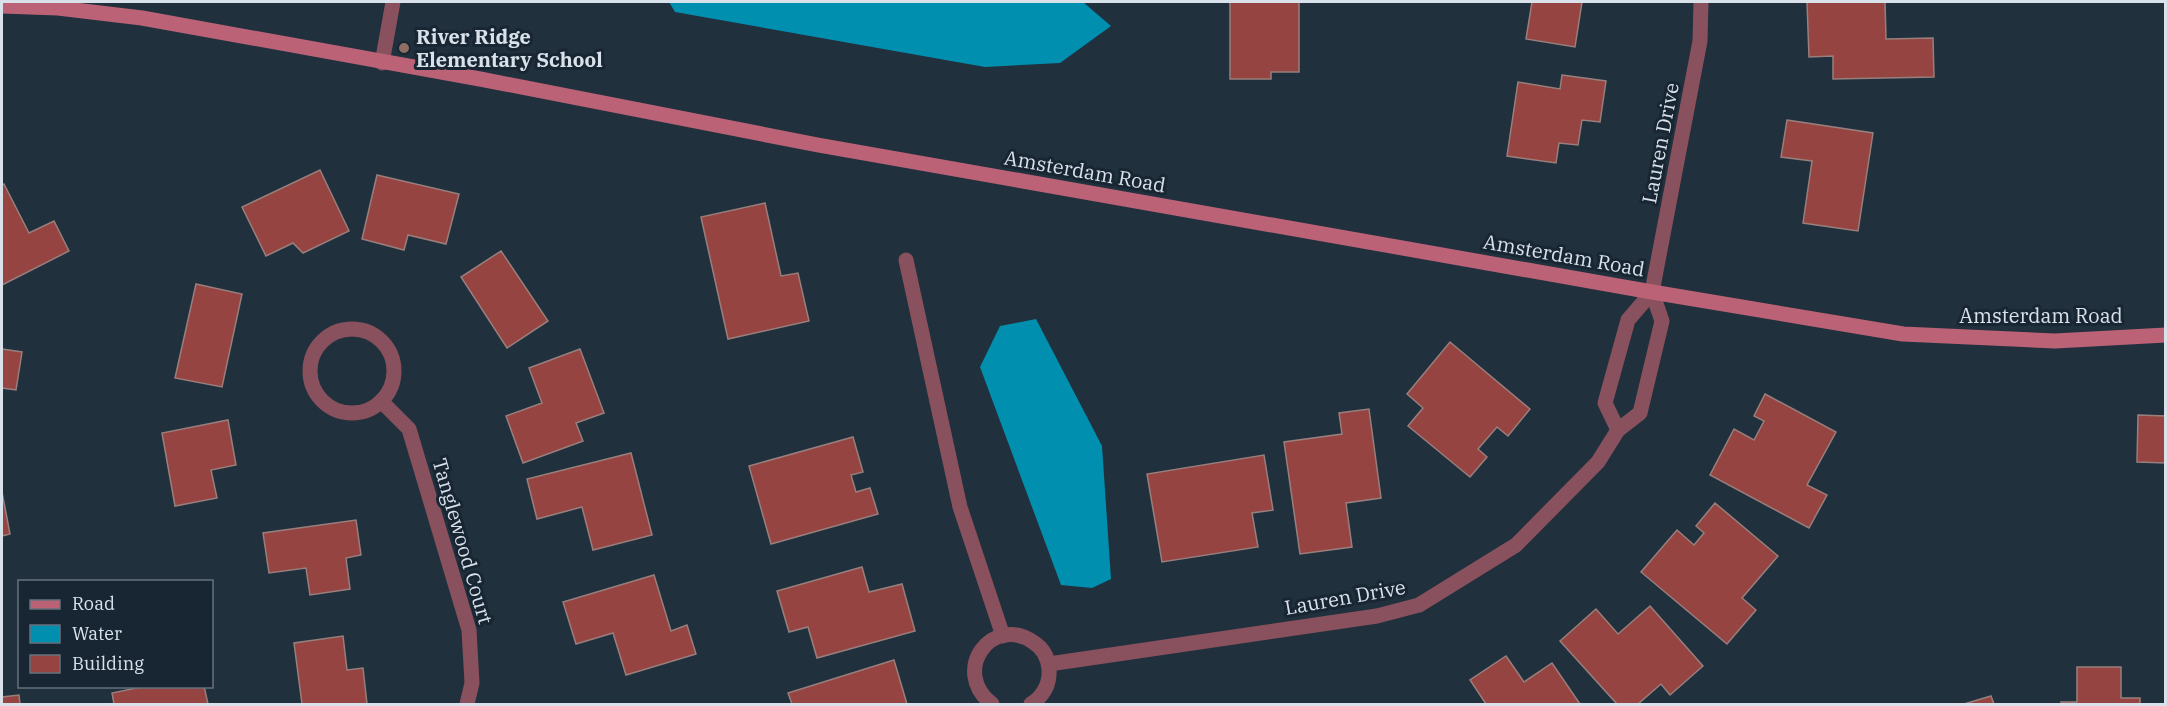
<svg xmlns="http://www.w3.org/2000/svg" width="2167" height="706" viewBox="0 0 2167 706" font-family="'IBM Plex Serif',serif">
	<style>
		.water { fill: #008fae }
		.building { fill: #954441; stroke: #987f7d; stroke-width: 1.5 }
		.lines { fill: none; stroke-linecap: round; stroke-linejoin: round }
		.lane { stroke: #89515d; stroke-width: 15 }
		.street { stroke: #89515d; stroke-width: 15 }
		.secondary { stroke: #bb6277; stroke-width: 15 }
		.education-dot { fill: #8d6e63; stroke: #182633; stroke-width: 2 }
		.labels { text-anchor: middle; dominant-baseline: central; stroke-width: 6; stroke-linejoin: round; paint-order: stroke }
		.poi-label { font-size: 20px; font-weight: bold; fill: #d9e2eb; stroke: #182633; text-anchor: start }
		.street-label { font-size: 20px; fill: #d9e2eb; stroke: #182633 }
	</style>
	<rect width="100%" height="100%" fill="#21303d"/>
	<!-- water -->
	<g class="water">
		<path d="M669,2H1083L1111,26L1060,63L985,67L675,12Z"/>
		<path d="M1036,319L1102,446L1111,579L1092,588L1061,585L980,367L1000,326Z"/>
	</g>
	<!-- building -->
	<g class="building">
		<path d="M1230,2H1299V72H1271V79H1230Z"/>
		<path d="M1532,2H1582L1575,47L1526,39Z"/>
		<path d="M1807,2H1885L1886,39L1933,38L1934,77L1833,79V56L1809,57Z"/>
		<path d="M1562,75L1606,81L1600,122L1582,120L1578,145L1559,143L1556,163L1507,156L1518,82L1560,89Z"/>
		<path d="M1787,120L1873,133L1858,231L1803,223L1812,161L1781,157Z"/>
		<path d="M320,170L349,231L303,253L293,243L266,256L242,207Z"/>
		<path d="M377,175L459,194L446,244L408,235L404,250L362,239Z"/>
		<path d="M4,184L29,233L54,221L69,251L2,285V185Z"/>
		<path d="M765,203L781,276L798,273L809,321L728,339L701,217Z"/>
		<path d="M501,251L548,321L507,348L461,277Z"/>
		<path d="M196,284L242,294L222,387L175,378Z"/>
		<path d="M1450,342L1530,409L1508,436L1497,427L1478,449L1487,457L1470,477L1408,426L1423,408L1407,394Z"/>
		<path d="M2,349L22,352L16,390L2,388Z"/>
		<path d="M580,349L604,413L576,423L583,441L523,463L506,416L542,403L529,368Z"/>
		<path d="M1765,394L1836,432L1807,485L1827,495L1809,528L1710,475L1734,429L1754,440L1764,421L1754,416Z"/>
		<path d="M1369,409L1381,498L1346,503L1352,547L1300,554L1284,442L1342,434L1339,413Z"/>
		<path d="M2138,415L2166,416V463L2137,462Z"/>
		<path d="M228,420L236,465L211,470L217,498L175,506L162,433Z"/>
		<path d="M853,437L863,472L851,475L856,492L870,488L878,514L771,544L749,466Z"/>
		<path d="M631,453L652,535L593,550L582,507L537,519L527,479Z"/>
		<path d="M1264,455L1273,510L1252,513L1258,547L1162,562L1147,474Z"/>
		<path d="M2,492L10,534L2,536Z"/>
		<path d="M1715,503L1778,556L1742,598L1756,610L1727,644L1641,572L1677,530L1694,545L1704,533L1696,526Z"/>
		<path d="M356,520L361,555L346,558L350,589L310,595L306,568L269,573L263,533Z"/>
		<path d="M862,567L869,592L902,584L915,631L817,658L808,627L789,632L777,591Z"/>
		<path d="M654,575L671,631L687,625L696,654L626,675L613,633L576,644L563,602Z"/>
		<path d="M1650,606L1703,666L1670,695L1661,684L1638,704H1617L1560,641L1596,609L1618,634Z"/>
		<path d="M343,636L347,670L363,668L367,704H302L294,643Z"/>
		<path d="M1506,656L1524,682L1552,663L1580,704H1486L1470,680Z"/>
		<path d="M894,660L907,704H792L788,693Z"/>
		<path d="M2077,667H2121V698H2140V704H2061V702H2077Z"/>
		<path d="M146,686H204L208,704H114L112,693Z"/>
		<path d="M19,695L20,704H2V697Z"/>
		<path d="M1991,696L1994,704H1964Z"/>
	</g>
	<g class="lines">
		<!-- lane -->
		<g class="lane">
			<path d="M382,63L393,2"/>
			<path d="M906,260L960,507L1003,636"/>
		</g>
		<!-- street -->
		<g class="street">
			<circle cx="352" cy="371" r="42"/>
			<path d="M381,401L409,429L469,630L472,683L467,704"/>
			<path d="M1618,430L1605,403L1628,320L1652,292"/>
			<path d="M1049,664L1377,616L1419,605L1516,545L1598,462L1618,430L1640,413L1662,321L1652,292L1700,41L1701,2"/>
			<path d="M992,704C950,671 992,614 1033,642C1043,648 1048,658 1049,669C1050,684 1043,696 1031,704"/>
		</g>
		<!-- secondary -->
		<path class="secondary" d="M2,6L58,8L142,18L480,79L818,145L1652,292L1903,334L2055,341L2166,335"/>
	</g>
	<!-- markers -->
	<circle class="education-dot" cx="404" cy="48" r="6"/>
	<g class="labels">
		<!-- poi labels -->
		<g class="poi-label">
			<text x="416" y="36">River Ridge<tspan x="416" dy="23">Elementary School</tspan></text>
		</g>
		<!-- street labels -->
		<g class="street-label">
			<text transform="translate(1660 143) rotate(-79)">Lauren Drive</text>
			<text transform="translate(1085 171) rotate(10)">Amsterdam Road</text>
			<text transform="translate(1564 255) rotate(10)">Amsterdam Road</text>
			<text x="2041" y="315">Amsterdam Road</text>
			<text transform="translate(463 541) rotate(74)">Tanglewood Court</text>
			<text transform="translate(1345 597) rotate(-10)">Lauren Drive</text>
		</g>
	</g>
	<!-- border -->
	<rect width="2167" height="706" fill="none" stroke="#d9e2eb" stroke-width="6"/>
	<!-- legend -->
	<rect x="18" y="580" width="195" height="108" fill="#182633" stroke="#65717d" stroke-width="1.5"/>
	<rect x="30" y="600" width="30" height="9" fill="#bb6277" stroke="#65717d" stroke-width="1.5"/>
	<text x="72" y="610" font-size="18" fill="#d9e2eb">Road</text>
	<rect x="30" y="625" width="30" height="18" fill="#008fae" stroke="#65717d" stroke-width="1.5"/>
	<text x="72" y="640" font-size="18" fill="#d9e2eb">Water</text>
	<rect x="30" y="655" width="30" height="18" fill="#954441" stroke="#65717d" stroke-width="1.5"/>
	<text x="72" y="670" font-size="18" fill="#d9e2eb">Building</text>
</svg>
